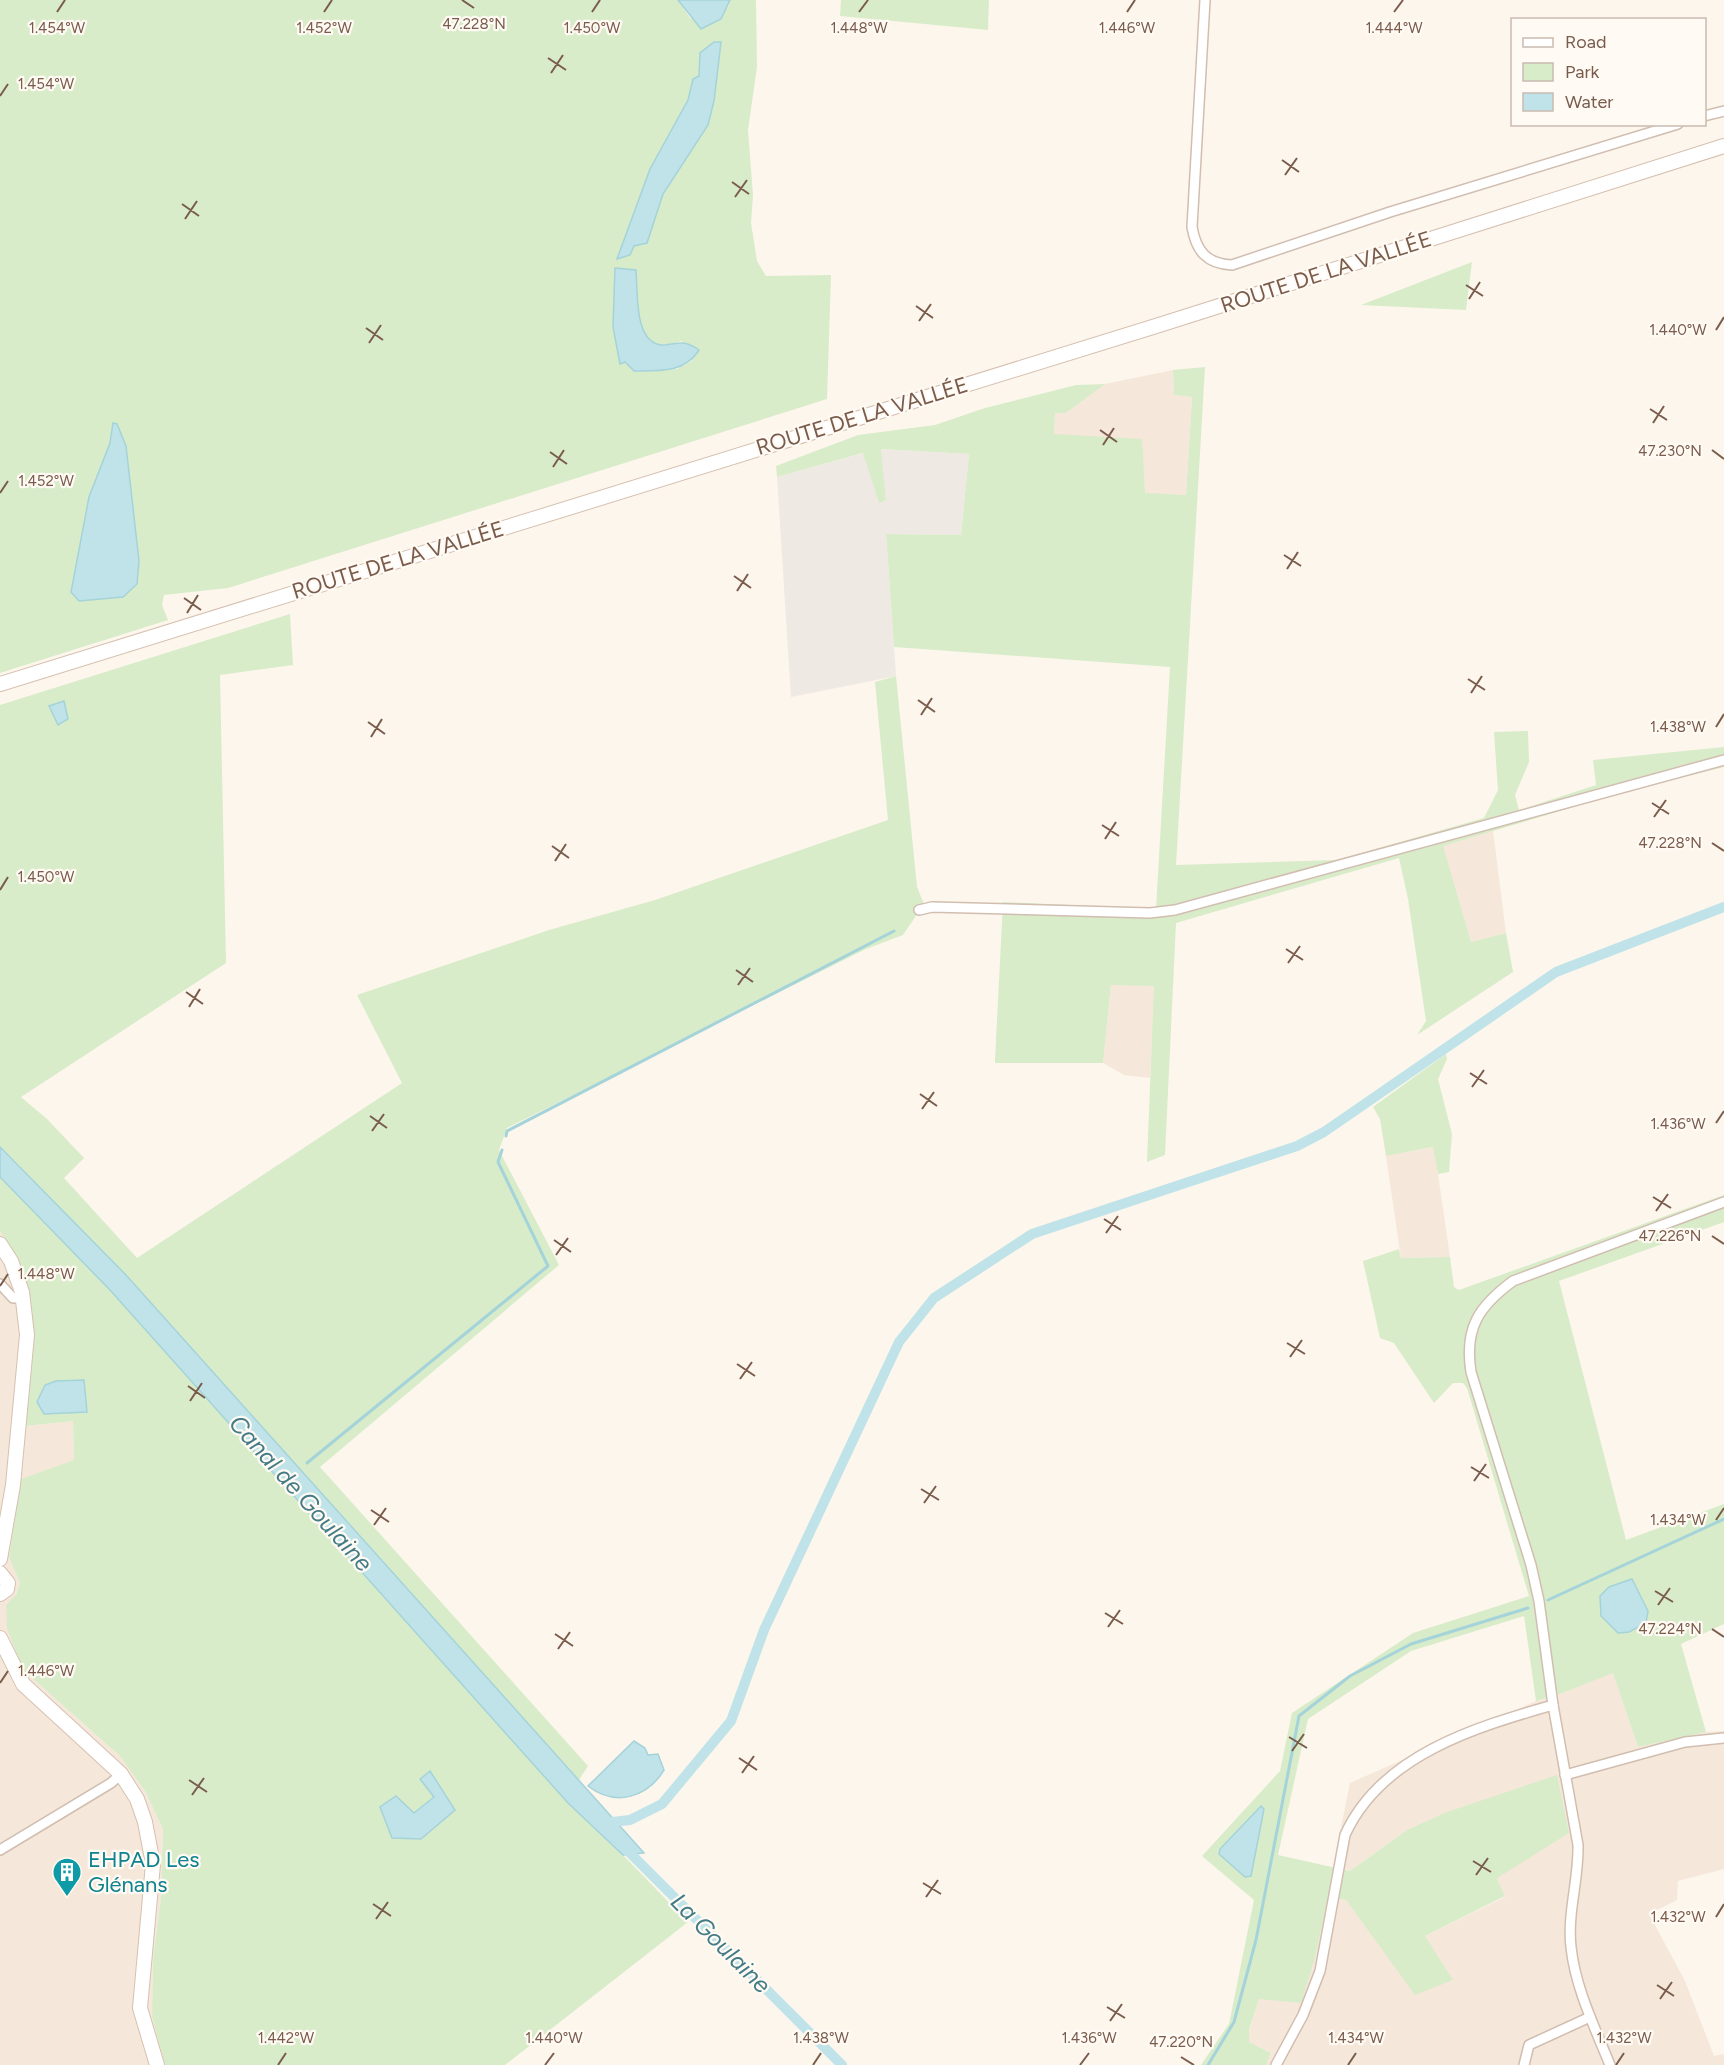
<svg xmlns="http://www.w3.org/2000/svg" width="1724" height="2065" viewBox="0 0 1724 2065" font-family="Figtree,sans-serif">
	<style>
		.residential { fill: #f5e8da }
		.industrial { fill: #efe9e4 }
		.green { fill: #d8ecc9; fill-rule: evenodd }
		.water { fill: #bfe3e8; stroke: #a5d3da; stroke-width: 1.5 }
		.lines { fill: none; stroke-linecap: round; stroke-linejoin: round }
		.stream { stroke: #a5d3da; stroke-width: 3 }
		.canal { stroke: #bfe3e8; stroke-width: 10 }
		.street-casing { stroke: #d1beb0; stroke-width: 12 }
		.secondary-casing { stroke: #d6c0b0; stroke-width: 16 }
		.street { stroke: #fff; stroke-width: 9 }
		.secondary { stroke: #fff; stroke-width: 14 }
		.ticks { fill: none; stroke: #7a5c4d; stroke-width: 2 }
		.labels { text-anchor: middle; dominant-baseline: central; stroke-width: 4.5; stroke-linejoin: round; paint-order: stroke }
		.street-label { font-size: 22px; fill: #7a5c4d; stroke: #fffaf3 }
		.culture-label { font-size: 22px; fill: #0d838f; stroke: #fffaf3; text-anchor: start }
		.water-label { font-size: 24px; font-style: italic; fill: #437c86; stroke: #fffaf3 }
		.ticks-label { font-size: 15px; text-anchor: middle; fill: #7a5c4d; stroke: #fffaf3; stroke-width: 4.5; stroke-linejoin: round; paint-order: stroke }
	</style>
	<rect width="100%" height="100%" fill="#fdf6ec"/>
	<!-- residential -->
	<g class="residential">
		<path d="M1173,370L1174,395L1192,397L1186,495L1145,494L1054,434L1055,413H1066L1105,384Z"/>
		<path d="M1493,831L1506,933L1471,942L1442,846Z"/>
		<path d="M1111,984L1155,986L1150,1078L1124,1075L1103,1063Z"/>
		<path d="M1434,1147L1450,1257L1401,1258L1386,1156Z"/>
		<path d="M0,1231L12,1248L32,1308L33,1349L29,1359L26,1426L73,1421L74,1460L21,1480L9,1557L20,1583L16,1595L22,1669L120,1756L145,1791L163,1829L161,1897L153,1959L152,2017L165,2065H0Z"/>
		<path d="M1613,1672L1638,1747L1706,1732L1724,1731V1869L1678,1881L1677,1900L1649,1914L1685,1981L1714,2056L1724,2054V2065H1266L1271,2053L1249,2042V2031L1259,1999L1315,1958L1327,1895L1346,1900L1416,1995L1425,1936L1505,1897L1497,1878L1407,1830L1350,1871L1333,1866L1350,1783L1536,1701L1560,1694Z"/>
	</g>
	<!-- industrial -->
	<path class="industrial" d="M880,449L969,454L961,535L886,534L896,676L791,697L777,477L864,453L879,502L886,500Z"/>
	<!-- green -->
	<g class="green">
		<path d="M0,0H678L690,18L728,7L730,0H756L757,67L748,130L753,195L751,223L757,261L766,276L831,275L827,399L228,588L164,595L162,605L168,620L0,673ZM721,42L708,125L663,194L647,243L634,246L618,259L650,169L688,100L693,79L699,76L700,53ZM615,268C623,286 639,334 654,343C663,347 673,343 682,341L692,361L677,369L634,371L618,357L619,349L613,327Z"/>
		<path d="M841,0H989L988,30L840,16Z"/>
		<path d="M1472,262L1466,310L1361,305Z"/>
		<path d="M1205,367L1176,865L1337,860L1484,818L1498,790L1494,732L1528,731L1529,762L1515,795L1519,810L1596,785L1593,760L1724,747V767L1624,792L1443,846L1471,942L1506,933L1513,972L1417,1035L1426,1021L1408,899L1399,858L1176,923L1165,1155L1147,1162L1154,986L1111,985L1103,1063H995V1060L1003,902L1156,909L1170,667L894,647L886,534L961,535L969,454L881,449L886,500L879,503L863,453L777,477L776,466L858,435L935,425L985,408L1076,385L1105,384L1066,413H1055L1054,434L1142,439L1145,493L1186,495L1192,397L1174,395L1173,370Z"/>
		<path d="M290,614L293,665L220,675L226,963L21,1097L47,1119L84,1158L64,1178L137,1258L402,1083L357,995L549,930L655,900L888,820L875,682L896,676L917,887L924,904L903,935L866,949L507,1128L499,1150L559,1265L320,1467L588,1766L579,1780L126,1275L0,1147V705Z"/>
		<path d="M1446,1054L1447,1059L1438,1079L1452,1134L1449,1172L1438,1174L1433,1147L1386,1156L1380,1119L1373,1107Z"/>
		<path d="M0,1177L110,1290L568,1803L623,1855L688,1922L505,2065H165L152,2017L153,1959L161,1897L163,1829L145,1791L120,1756L22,1669L7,1628L6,1605L16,1595L20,1583L9,1557L21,1479L74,1460L73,1421L26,1426L29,1358L33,1349L32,1308L12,1248L0,1231Z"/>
		<path d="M1724,1195V1222L1559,1281L1626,1540L1724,1504V1624L1681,1644L1706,1732L1638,1747L1613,1673L1560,1694L1536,1701L1524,1616L1411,1651L1308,1719L1278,1855L1350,1871L1407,1830L1447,1812L1557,1775L1569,1833L1497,1878L1505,1896L1425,1936L1453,1980L1415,1995L1346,1900L1328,1896L1315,1958L1301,2003L1259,1999L1249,2030V2042L1271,2053L1266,2065H1201L1229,2024L1254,1900L1202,1856L1280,1771L1292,1713L1413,1633L1529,1596L1467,1388L1463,1383H1453L1434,1403L1394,1343L1380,1338L1363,1261L1399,1249L1401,1258L1450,1257L1454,1287L1459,1290Z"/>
	</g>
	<!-- water -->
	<g class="water">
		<path d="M678,0H730L721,19L701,29Z"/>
		<path d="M714,42H721L714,101L708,125L663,194L647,243L634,246L630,255L617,259L650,169L688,100L693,79L699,76L700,53Z"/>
		<path d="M615,268L636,270C638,290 633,347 665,345C680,343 685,340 699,350C685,373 659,371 634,371L625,362L620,364L613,327Z"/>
		<path d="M113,423L117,424L126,446L139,561L137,584L123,597L79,601L71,592L89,497L110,443Z"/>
		<path d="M64,701L68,719L58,725L49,706Z"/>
		<path d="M0,1147L126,1275L644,1853L623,1855L568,1803L110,1290L0,1177Z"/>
		<path d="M84,1380L87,1412L44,1414L37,1402L45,1385L56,1381Z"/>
		<path d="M1632,1579L1648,1611L1646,1623L1629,1632L1618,1633L1601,1616L1600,1596L1609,1587Z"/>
		<path d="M634,1741L645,1748L648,1755L658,1754L664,1770C647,1798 615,1807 588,1786Z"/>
		<path d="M430,1771L455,1810L421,1839L392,1838L380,1807L396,1796L414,1813L434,1797L420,1779Z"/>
		<path d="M1261,1806L1264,1809L1251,1876L1245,1877L1219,1854L1220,1849Z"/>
	</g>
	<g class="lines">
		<!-- stream -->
		<g class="stream">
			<path d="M506,1136L507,1131L894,931"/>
			<path d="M307,1463L548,1266L498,1162L502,1150"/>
			<path d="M1548,1600L1724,1519"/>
			<path d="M1208,2065L1234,2022L1256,1940L1299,1716L1350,1676L1411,1644L1528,1608"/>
		</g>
		<!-- canal -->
		<g class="canal">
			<path d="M604,1823L630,1820L662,1804L731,1721L764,1630L899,1342L934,1298L1032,1234L1297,1146L1324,1132L1556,972L1724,907"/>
			<path d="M622,1845L842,2065"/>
		</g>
		<!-- street casing -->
		<g class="street-casing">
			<g id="street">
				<path d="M1205,0L1192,227C1196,251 1207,264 1232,265L1390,212L1678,124"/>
				<path d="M1704,116L1724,111"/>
				<path d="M919,910L932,907L1150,913L1175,910L1724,760"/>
				<path d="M0,1284L13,1298H24"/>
				<path d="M1565,1775L1685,1742L1724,1738"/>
				<path d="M0,1850L111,1783L121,1774"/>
				<path d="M1276,2065L1303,2015L1320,1971L1345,1835C1381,1755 1476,1727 1553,1705"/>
				<path d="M1524,2065L1529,2045L1590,2017"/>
				<path d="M1610,2065C1595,2028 1575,1987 1571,1947C1567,1914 1579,1879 1578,1845L1553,1705L1539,1601L1531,1565L1471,1372C1464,1328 1479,1306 1513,1281L1724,1202"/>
			</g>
		</g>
		<!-- secondary casing -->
		<g class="secondary-casing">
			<g id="secondary">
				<path d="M0,684L1156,326L1724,146"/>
				<path d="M0,1244L11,1261L22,1292L27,1335L13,1485L0,1559"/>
				<path d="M0,1573L8,1583L7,1589L0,1594"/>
				<path d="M0,1638L23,1684L121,1774L137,1799L145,1822L153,1864L140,2008L157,2065"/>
			</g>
		</g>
		<!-- street -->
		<use href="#street" class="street"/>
		<!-- secondary -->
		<use href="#secondary" class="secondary"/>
	</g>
	<!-- ticks -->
	<path class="ticks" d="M462,0L474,8M57,12L65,0M324,12L332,0M592,12L600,0M859,12L868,0M1127,12L1135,0M1394,12L1403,0M548,58L566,70M551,73L563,55M0,96L8,84M1282,160L1299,172M1285,175L1297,158M732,182L749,194M735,197L747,180M182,204L199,216M185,219L197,201M1466,285L1483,296M1469,299L1480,282M916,306L933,318M919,321L931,304M366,328L383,340M1716,330L1724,317M369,343L381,325M1650,409L1667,420M1653,423L1664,406M1100,430L1117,442M1103,445L1114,428M1712,450L1724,459M550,452L567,464M553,467L564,450M0,493L8,481M1284,555L1301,566M1287,569L1298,552M734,576L751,588M737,591L748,574M184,598L201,610M187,613L198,595M1468,679L1485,690M1471,693L1482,676M918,700L935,712M921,715L932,698M368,722L385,734M1716,727L1724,714M371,737L382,719M1652,803L1669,814M1654,817L1666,800M1102,825L1119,836M1105,839L1116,822M1712,843L1724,851M552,846L569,858M555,861L566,844M0,890L8,877M1286,949L1303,960M1288,963L1300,946M736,970L753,982M738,985L750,968M186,992L203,1004M189,1007L200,989M1470,1073L1487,1084M1472,1087L1484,1070M920,1094L937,1106M922,1109L934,1092M370,1116L387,1128M1716,1123L1724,1111M372,1131L384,1114M1653,1197L1671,1208M1656,1211L1668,1194M1104,1219L1121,1230M1106,1233L1118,1216M1712,1236L1724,1244M554,1240L571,1252M556,1255L568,1238M0,1286L8,1274M1287,1343L1305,1354M1290,1357L1302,1340M737,1364L755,1376M740,1379L752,1362M188,1386L205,1398M190,1401L202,1383M1471,1467L1489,1478M1474,1481L1486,1464M921,1489L939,1500M924,1503L936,1486M371,1510L389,1522M1716,1520L1724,1508M374,1525L386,1508M1655,1591L1673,1602M1658,1605L1670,1588M1105,1613L1123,1624M1108,1627L1120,1610M1712,1629L1724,1637M555,1634L573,1646M558,1649L570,1632M0,1683L8,1671M1289,1737L1307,1748M1292,1751L1304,1734M739,1758L757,1770M742,1773L754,1756M189,1780L207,1792M192,1795L204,1778M1473,1861L1491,1872M1476,1875L1488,1858M923,1883L941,1894M926,1897L938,1880M373,1904L391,1916M1716,1917L1724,1904M376,1919L388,1902M1657,1985L1674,1996M1660,1999L1672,1982M1107,2007L1125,2018M1110,2021L1122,2004M1181,2057L1194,2065M278,2065L286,2053M545,2065L554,2053M813,2065L821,2053M1080,2065L1089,2053M1348,2065L1356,2053M1616,2065L1624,2053"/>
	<!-- icons -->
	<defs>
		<g id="building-pin" transform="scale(1.5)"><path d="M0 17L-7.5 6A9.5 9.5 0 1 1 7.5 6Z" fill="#0f9aa8" stroke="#fffaf3"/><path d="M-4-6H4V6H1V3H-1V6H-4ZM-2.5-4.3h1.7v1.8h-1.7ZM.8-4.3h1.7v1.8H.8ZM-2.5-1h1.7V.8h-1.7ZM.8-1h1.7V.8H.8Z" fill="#fff"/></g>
	</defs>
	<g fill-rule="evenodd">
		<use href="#building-pin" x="67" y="1872"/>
	</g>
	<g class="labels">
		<!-- street labels -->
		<g class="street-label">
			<text transform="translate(1326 272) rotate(-18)">ROUTE DE LA VALLÉE</text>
			<text transform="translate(862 416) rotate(-17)">ROUTE DE LA VALLÉE</text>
			<text transform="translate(398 560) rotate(-17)">ROUTE DE LA VALLÉE</text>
		</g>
		<!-- culture labels -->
		<g class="culture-label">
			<text x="88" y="1859">EHPAD Les<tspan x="88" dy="25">Glénans</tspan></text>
		</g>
		<!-- water labels -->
		<g class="water-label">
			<text transform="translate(301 1493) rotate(48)">Canal de Goulaine</text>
			<text transform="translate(721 1943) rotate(45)">La Goulaine</text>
		</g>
	</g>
	<g class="ticks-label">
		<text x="474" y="29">47.228°N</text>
		<text x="324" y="33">1.452°W</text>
		<text x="592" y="33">1.450°W</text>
		<text x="859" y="33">1.448°W</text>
		<text x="1127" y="33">1.446°W</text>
		<text x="57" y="33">1.454°W</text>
		<text x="1394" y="33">1.444°W</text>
		<text x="46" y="89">1.454°W</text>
		<text x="1678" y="335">1.440°W</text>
		<text x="1670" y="456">47.230°N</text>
		<text x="46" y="486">1.452°W</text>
		<text x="1678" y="732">1.438°W</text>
		<text x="1670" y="848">47.228°N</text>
		<text x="46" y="882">1.450°W</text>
		<text x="1678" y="1129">1.436°W</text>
		<text x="1670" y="1241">47.226°N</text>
		<text x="46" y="1279">1.448°W</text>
		<text x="1678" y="1525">1.434°W</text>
		<text x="1670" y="1634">47.224°N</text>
		<text x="46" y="1676">1.446°W</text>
		<text x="1678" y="1922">1.432°W</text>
		<text x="286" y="2043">1.442°W</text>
		<text x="554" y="2043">1.440°W</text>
		<text x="821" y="2043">1.438°W</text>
		<text x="1089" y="2043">1.436°W</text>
		<text x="1356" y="2043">1.434°W</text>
		<text x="1624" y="2043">1.432°W</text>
		<text x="1181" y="2047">47.220°N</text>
	</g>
	<!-- legend -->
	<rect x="1511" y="18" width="195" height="108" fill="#fffaf3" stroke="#cabbb1" stroke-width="1.5"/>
	<rect x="1523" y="38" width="30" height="9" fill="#ffffff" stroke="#cabbb1" stroke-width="1.5"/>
	<text x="1565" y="48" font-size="18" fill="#7a5c4d">Road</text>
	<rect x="1523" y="63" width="30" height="18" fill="#d8ecc9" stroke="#cabbb1" stroke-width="1.5"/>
	<text x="1565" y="78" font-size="18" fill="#7a5c4d">Park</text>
	<rect x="1523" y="93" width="30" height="18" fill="#bfe3e8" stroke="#cabbb1" stroke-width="1.5"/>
	<text x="1565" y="108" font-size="18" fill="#7a5c4d">Water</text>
</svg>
